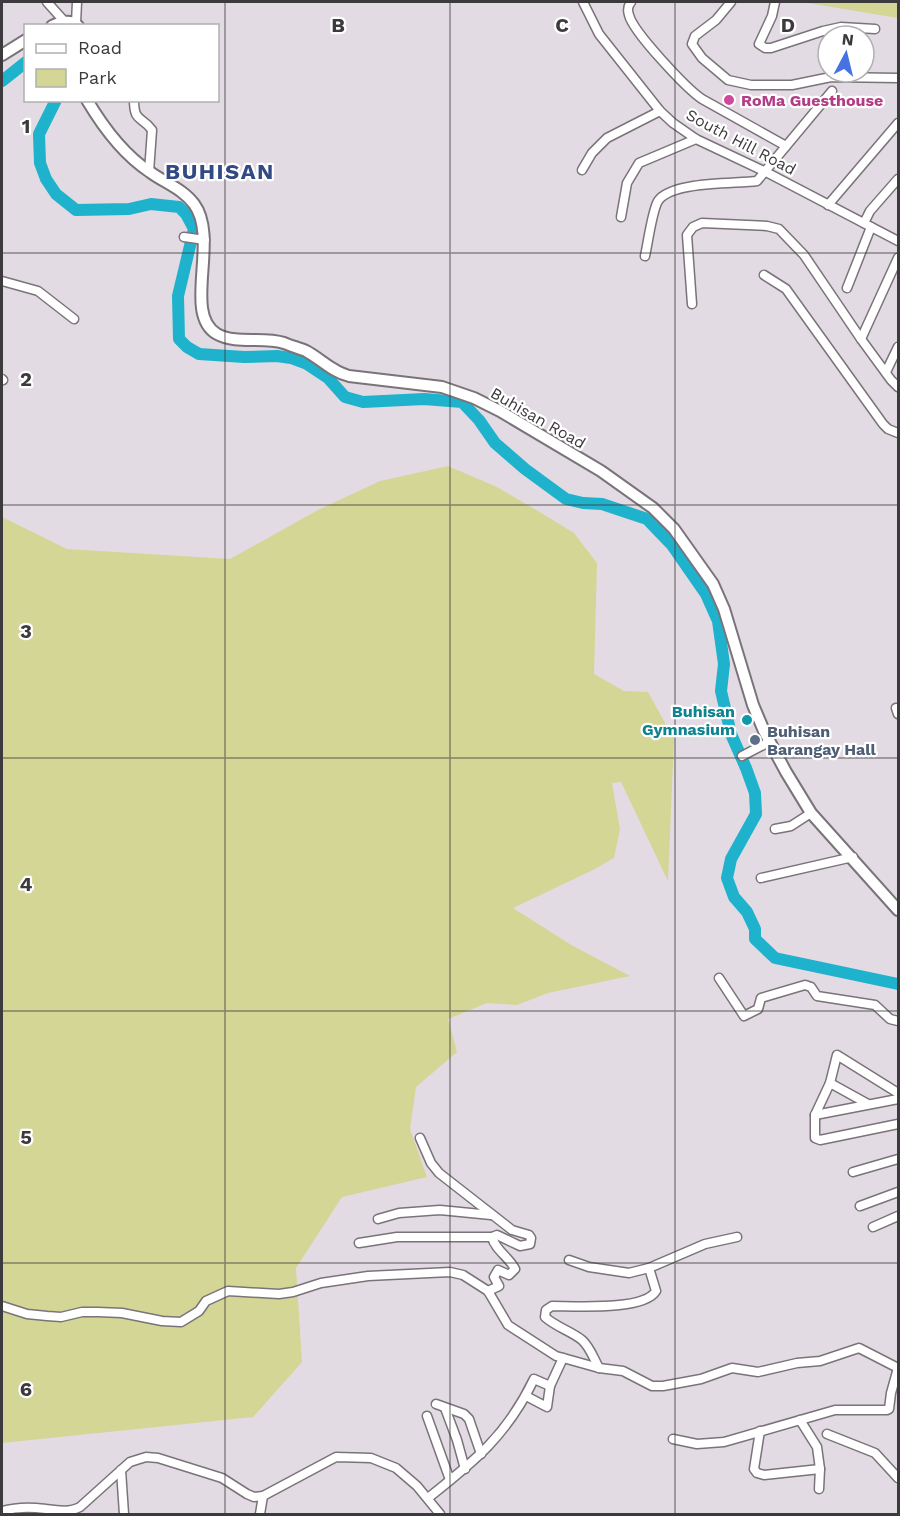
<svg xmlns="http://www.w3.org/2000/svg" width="900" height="1516" viewBox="0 0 900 1516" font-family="'Work Sans',sans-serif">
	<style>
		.green { fill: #d3d695 }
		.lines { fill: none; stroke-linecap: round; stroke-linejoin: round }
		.river { stroke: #1eb2cc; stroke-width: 12 }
		.minor-casing { stroke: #7a737a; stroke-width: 11 }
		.tertiary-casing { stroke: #7a737a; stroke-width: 14 }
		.minor { stroke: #fff; stroke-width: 8 }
		.tertiary { stroke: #fff; stroke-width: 10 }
		.grid { fill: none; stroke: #3d3a3d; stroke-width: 1.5; stroke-opacity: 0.55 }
		.hotel-dot { fill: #d1479c; stroke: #fff; stroke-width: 2 }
		.culture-dot { fill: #0f9aa8; stroke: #fff; stroke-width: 2 }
		.service-dot { fill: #5c6f8a; stroke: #fff; stroke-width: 2 }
		.labels { text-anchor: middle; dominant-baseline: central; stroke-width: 4.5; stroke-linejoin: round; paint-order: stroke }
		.hotel-label { font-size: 16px; font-weight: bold; fill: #b23c85; stroke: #fff; text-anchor: start }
		.street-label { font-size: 16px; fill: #3d3a3d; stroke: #fff }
		.culture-label { font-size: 16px; font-weight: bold; fill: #0d838f; stroke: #fff; text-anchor: end }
		.service-label { font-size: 16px; font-weight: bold; fill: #4e5e75; stroke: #fff; text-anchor: start }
		.district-label { font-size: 22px; font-weight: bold; letter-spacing: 1.5px; fill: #324983; stroke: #fff }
		.grid-label { font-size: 20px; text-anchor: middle; font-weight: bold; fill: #3d3a3d; stroke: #fff; stroke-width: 4.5; stroke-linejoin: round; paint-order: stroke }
	</style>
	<rect width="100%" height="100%" fill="#e3dbe3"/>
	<!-- green -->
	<g class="green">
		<path d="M801,2H898V18Z"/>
		<path d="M448,466L497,487L543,514L574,533L597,563L594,674L624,691L648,692L674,739L668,881L621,782L612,783L620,829L614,858L593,870L513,908L573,946L630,976L548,993L517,1005L487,1003L448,1019L457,1052L416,1087L410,1129L427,1177L342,1197L296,1268L302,1362L253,1417L2,1443V517L67,549L230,559L318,510L380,481Z"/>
	</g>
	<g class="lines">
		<!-- river -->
		<g class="river">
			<path d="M2,81L26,62"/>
			<path d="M56,100L39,134L40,163L46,179L56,194L76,210L129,209L151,204L179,207L186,214L194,229L178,296L179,339L187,347L199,354L244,357L277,356L291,358L307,364L328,378L345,397L363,402L424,399L462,402L479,420L495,443L525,469L566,499L583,503L602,504L647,519L672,545L706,594L718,621L724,664L721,691L731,734L746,768L755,793L756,814L731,859L727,878L734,897L747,912L755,929V939L775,958L898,984"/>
		</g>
		<!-- minor casing -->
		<g class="minor-casing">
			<g id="minor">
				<path d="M47,2L64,21"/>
				<path d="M583,2L599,34L660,111L673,123L696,139L766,172L898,241"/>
				<path d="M631,2C628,6 627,9 629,15C633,32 687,89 702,99L786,146"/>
				<path d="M731,2L716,20L695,36L692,44L702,58L728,80L751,85H792L831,77L898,78"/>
				<path d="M775,2L772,16L759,44L765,48H771L823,31L841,27L875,29"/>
				<path d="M76,23L77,2"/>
				<path d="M134,100C134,123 142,116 152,130L149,172"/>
				<path d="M582,170L592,153L607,138L660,111"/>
				<path d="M828,205L898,123"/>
				<path d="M621,217L627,183L639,163L696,139"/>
				<path d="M864,223L870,211L898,179"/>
				<path d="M184,237L205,240"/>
				<path d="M645,256C648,243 652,211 658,201C671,181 735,184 757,181L832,91"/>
				<path d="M764,275L786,289L883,424L888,429L898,433"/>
				<path d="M2,281L38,291L74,319"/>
				<path d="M847,288L871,227"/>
				<path d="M692,304L687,235L693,227L702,223L767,226L779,229L804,255L861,339L891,380L898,387"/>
				<path d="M861,339L898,258"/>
				<path d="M886,372L898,347"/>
				<path d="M2,379L3,380"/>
				<path d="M896,708L898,714"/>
				<path d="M742,756L769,742"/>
				<path d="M775,829L791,826L811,813"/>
				<path d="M761,878L853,857"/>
				<path d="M719,978L744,1016L758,1009L761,998L805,985L811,987L817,996L875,1005L890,1019L898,1021"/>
				<path d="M830,1083L868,1104"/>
				<path d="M898,1093L837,1055L830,1083L815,1115V1138L820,1140L898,1124"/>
				<path d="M815,1115L898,1099"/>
				<path d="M853,1172L898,1159"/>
				<path d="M860,1206L898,1192"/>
				<path d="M378,1219L399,1213L440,1210L491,1215"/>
				<path d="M873,1227L898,1216"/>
				<path d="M359,1243L397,1237H492L497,1235L520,1246L530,1244L531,1238L529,1235L512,1230L439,1173L431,1163L420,1138"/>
				<path d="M569,1260L589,1267L629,1273L649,1268L705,1244L737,1237"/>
				<path d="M488,1291L499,1286L494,1277L498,1270L509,1275L515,1269C509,1257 495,1250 492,1237"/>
				<path d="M2,1306L27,1314L47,1316L61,1317L82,1312H98L122,1313L162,1321L181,1322L199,1311L206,1301L228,1291L279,1294L293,1292L321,1283L368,1276L450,1272L463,1275L488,1291L508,1325L556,1356L599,1368L623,1371L652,1386H663L701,1379L732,1368L758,1372L797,1363L820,1361L859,1348L898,1368"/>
				<path d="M599,1368C594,1359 590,1347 582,1340C571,1331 556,1327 545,1317L546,1310L552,1306C574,1306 644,1311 656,1291L649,1268"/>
				<path d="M526,1396L547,1407L550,1386L563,1358"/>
				<path d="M436,1404L464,1414L469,1419L481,1454"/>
				<path d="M445,1408L457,1440L465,1469"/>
				<path d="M427,1416L450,1480"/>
				<path d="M800,1420L817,1447L820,1469L819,1489"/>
				<path d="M760,1431L754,1469L757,1473L764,1475L820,1469"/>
				<path d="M827,1434L875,1453L898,1478"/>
				<path d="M673,1439L697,1444L724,1442L835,1410H887L889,1409L891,1393L898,1368"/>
				<path d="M121,1470L124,1514"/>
				<path d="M428,1498C475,1461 507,1435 534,1379L550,1386"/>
				<path d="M2,1511C13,1508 24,1507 36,1508C51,1509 67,1514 80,1507L130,1462L146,1457L158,1458L222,1478L247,1494L254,1497L263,1496L336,1457L371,1458L396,1468L417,1486L440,1514"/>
				<path d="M260,1514L263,1496"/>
			</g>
		</g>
		<!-- tertiary casing -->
		<g class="tertiary-casing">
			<g id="tertiary">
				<path d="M52,26C60,22 70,19 78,26"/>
				<path d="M2,55L26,40"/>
				<path d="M87,100C103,127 124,155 150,172C165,183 183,189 194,204C220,239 182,314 217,334C237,345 263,336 284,343C291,346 299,348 306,351C321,359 332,372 349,376L442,387L474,398L500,411L601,471L653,508L674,529L713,584L724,609L753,705L764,731L786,772L811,813L898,910"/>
			</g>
		</g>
		<!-- minor -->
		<use href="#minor" class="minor"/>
		<!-- tertiary -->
		<use href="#tertiary" class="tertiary"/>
	</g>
	<!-- grid -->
	<path class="grid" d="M225,2V1514M450,2V1514M675,2V1514M2,253H898M2,505H898M2,758H898M2,1011H898M2,1263H898"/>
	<!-- markers -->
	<circle class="hotel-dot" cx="729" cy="100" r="6"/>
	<circle class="culture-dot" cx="747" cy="720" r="6"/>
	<circle class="service-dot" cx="755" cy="740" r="6"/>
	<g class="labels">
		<!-- hotel labels -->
		<g class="hotel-label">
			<text x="741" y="100">RoMa Guesthouse</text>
		</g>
		<!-- street labels -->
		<g class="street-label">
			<text transform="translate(741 142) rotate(28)">South Hill Road</text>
			<text transform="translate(538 418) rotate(30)">Buhisan Road</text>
		</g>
		<!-- culture labels -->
		<g class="culture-label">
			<text x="735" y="711">Buhisan<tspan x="735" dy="18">Gymnasium</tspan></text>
		</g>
		<!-- service labels -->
		<g class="service-label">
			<text x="767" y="731">Buhisan<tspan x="767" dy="18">Barangay Hall</tspan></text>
		</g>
		<!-- district labels -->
		<g class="district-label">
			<text x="220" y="171">BUHISAN</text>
		</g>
	</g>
	<g class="grid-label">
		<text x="338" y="32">B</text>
		<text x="562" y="32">C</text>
		<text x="788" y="32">D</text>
		<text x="26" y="133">1</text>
		<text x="26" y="386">2</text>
		<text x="26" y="638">3</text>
		<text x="26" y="891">4</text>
		<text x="26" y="1144">5</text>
		<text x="26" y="1396">6</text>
	</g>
	<!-- border -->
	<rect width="900" height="1516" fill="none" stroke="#3d3a3d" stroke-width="6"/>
	<!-- legend -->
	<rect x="24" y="24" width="195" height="78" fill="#ffffff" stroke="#b1b0b1" stroke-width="1.5"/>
	<rect x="36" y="44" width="30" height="9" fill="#ffffff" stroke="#b1b0b1" stroke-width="1.5"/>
	<text x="78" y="54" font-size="18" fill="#3d3a3d">Road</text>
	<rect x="36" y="69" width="30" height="18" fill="#d3d695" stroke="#b1b0b1" stroke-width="1.5"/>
	<text x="78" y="84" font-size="18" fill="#3d3a3d">Park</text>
	<!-- north arrow -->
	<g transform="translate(846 54) rotate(7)"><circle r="28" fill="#ffffff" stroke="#b1b0b1" stroke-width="1.5"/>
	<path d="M0-4.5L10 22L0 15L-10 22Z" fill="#4672e4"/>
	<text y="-9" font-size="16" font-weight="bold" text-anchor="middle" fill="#3d3a3d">N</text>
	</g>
</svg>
